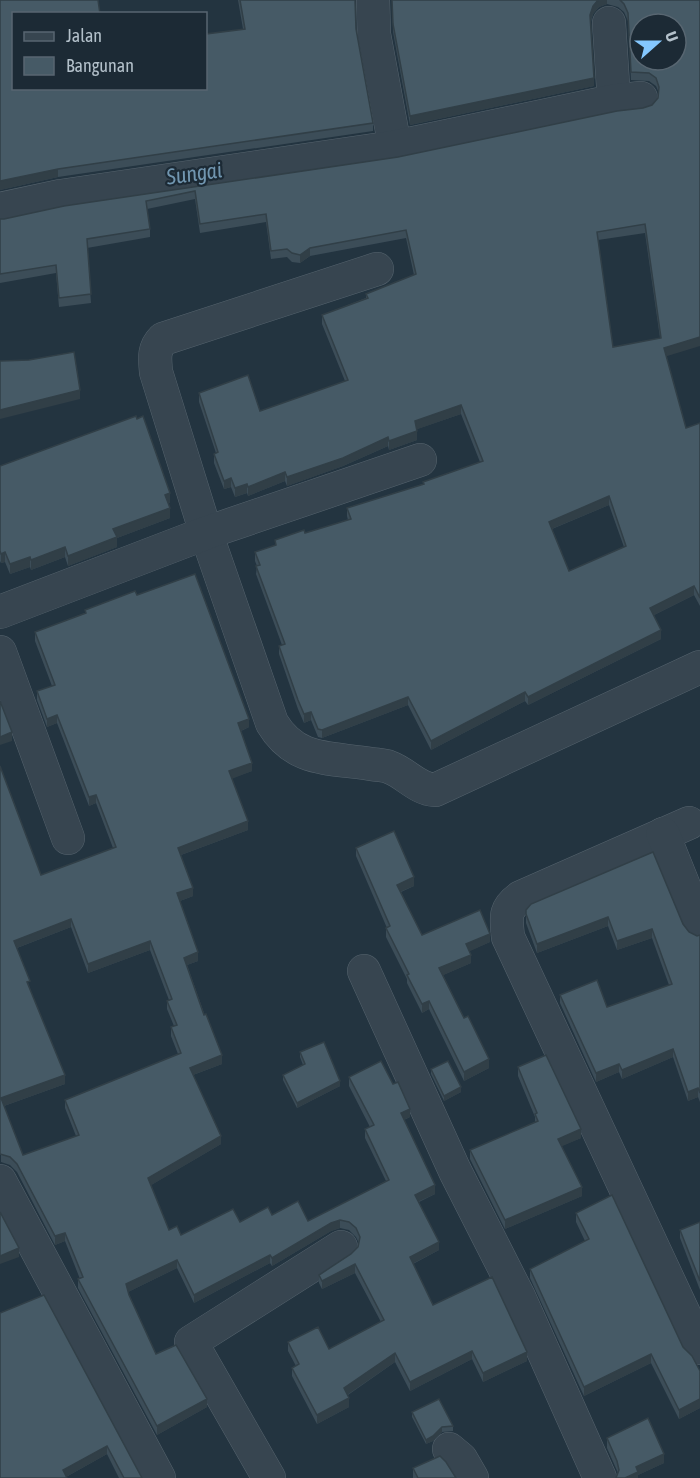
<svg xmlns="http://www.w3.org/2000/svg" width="700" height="1478" viewBox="0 0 700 1478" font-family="'Asap Condensed',sans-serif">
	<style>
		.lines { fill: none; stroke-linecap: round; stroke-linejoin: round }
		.minor-casing { stroke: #55636d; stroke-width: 34 }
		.minor { stroke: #374550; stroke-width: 33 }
		.wall { fill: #3c4d58; fill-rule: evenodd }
		.shaded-wall { fill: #313f47 }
		.building { fill: #465a66; stroke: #313f47; stroke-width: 1.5; fill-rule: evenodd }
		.labels { text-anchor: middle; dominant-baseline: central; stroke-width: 4.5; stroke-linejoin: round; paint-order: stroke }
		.water-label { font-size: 22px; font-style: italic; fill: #7196b0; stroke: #1c2a35 }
	</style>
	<rect width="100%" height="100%" fill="#233440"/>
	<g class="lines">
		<!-- minor casing -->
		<g class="minor-casing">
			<g id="minor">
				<path d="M373,0L374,34L395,147"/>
				<path d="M609,23L614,101"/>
				<path d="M0,209L61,196L395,147L614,101L641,98"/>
				<path d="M377,269L163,339C153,349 155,359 156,372L206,533L272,723C296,763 330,757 371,764C377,765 384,765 389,767C406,773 417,789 435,790L700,667"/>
				<path d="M0,612L206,533L420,460"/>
				<path d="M0,652L68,838"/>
				<path d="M689,823L521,897C504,909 506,917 508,937L700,1348"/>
				<path d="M663,834L700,926"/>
				<path d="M364,971L455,1171L519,1297L600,1478"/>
				<path d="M0,1181L159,1478"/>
				<path d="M449,1449L461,1459L472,1478"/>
				<path d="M269,1478L191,1342L341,1247"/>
			</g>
		</g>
		<!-- minor -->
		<use href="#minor" class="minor"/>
	</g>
	<!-- wall -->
	<g class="wall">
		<path d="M0,0L14,88L243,29L238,0H355L356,29L373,123V131L58,177L0,190Z"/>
		<path d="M392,0H700L666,356L686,428L700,423V606L694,595L654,615L661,639L528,705L525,701L431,750L408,705L322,738L318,737L311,720L304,723L298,709L279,654V646L282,645L256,574L257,566L255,561V552L275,546V540L305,533L348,520L347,516V508L423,484V482L480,462L461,414L417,429V440L389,450L388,446L343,466L287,486L285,481L248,496L247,493L235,497L231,487L224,489L214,463V454L216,453L199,402V393L260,411L345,381L322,324V315L366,298V294L414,275L406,238L310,256L300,263L292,262L287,257L271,259L266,222L200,233L195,199L147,209L150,229V237L87,248L91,303L59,307L56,273L0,283V219H4L398,157L643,108L652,105L658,98L659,93L656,86L649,81L631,80L628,21L624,12L618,7L607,4L599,7L593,14L591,22L594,86L410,125L393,32ZM645,233L660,338L613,347L598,240ZM609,505L624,547L569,571L552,529Z"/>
		<path d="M0,466L170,503H169L170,518L117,538V547L68,566L65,557L31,570L30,567L10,574L5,562L1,563L0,561Z"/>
		<path d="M137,595L249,727L241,731L252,771L232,778L248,830L181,855L193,896L180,901L198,961L187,965L222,1064L193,1075L221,1144L151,1185L169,1230L181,1235L272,1215L308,1221L386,1181L365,1138V1129L370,1127L349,1086V1077L410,1117L404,1120L435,1194L419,1202L439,1250L413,1264L433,1305L527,1361L483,1382L472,1359L410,1391L395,1362L348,1395L349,1407L317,1424L292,1376V1368L296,1366L288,1351V1342L329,1349L381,1322L355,1273L322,1289L319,1283V1275L351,1254L358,1247L359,1243L356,1237L349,1230L340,1228L331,1231L272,1266L270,1263L194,1303L177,1268L128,1292L156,1354L207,1407L157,1435L78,1288V1279H80L65,1241L55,1245L17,1172L10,1165L1,1162L0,766L41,875L113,848L96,803L89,806L57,723L47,727L37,700V691L52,686L35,641V632L85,613V610ZM71,927L88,973L150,950L169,1000L167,1001V1009L174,1026L171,1027V1036L178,1054L65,1100V1108L76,1136L23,1155L4,1106L65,1084L30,989L17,948Z"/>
		<path d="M356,848L414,886L401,892L422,935L490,942L469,951L471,963L443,975L489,1068L464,1081L429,1009L422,1013L407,983V979L386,937V928H387L356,856Z"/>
		<path d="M526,910L683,924L689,932L697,936L700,935V1102L698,1097L688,1101L673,1057L622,1079L619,1072L596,1082L560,1003V995L607,1007L669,985L652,938L617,950L608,926L537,953L526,923Z"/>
		<path d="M300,1052L340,1086L297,1108L283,1080V1075L303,1065L300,1057Z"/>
		<path d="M518,1067L581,1138L561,1146L582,1196L505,1229L470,1159V1150L535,1122V1117L518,1076Z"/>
		<path d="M431,1069L461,1092L444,1101L431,1074Z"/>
		<path d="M576,1213L683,1347L700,1371V1408L679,1419L651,1363L584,1396L530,1278V1269L585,1241L576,1222Z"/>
		<path d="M700,1222V1290L680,1238V1230Z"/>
		<path d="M0,1313L142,1478H119L107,1454L66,1477Z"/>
		<path d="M412,1412L453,1426V1431L442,1432L433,1441L426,1444L412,1417Z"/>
		<path d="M607,1438L664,1463L638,1475V1478L618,1473L607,1448Z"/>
		<path d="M413,1468L456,1478H413Z"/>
	</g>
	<!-- shaded-wall -->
	<g class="shaded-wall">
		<path d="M598,0H607V4L599,7L593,14L590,24V15L593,6Z"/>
		<path d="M594,78V86L410,125V116Z"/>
		<path d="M58,169V177L0,190V181Z"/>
		<path d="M310,248V256L300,263V255Z"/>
		<path d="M700,337V346L664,357V348Z"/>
		<path d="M80,390V399L0,419V410Z"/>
		<path d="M461,405V414L415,430V421Z"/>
		<path d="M417,431V440L389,450V441Z"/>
		<path d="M388,437V446L343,466L287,486V477Z"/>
		<path d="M285,472V481L248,496V487Z"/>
		<path d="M231,478V487L224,489V481Z"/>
		<path d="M247,484V493L235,497V488Z"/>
		<path d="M170,493V503L165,505V495Z"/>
		<path d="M609,496V505L549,530V522Z"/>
		<path d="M170,508V518L117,538V547L68,566V556L113,529Z"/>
		<path d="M65,547V557L31,570V560Z"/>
		<path d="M5,552V562L1,563V554Z"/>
		<path d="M30,557V567L10,574V564Z"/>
		<path d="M694,586V595L650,617V608Z"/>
		<path d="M661,630V639L528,705V697Z"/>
		<path d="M525,692V701L431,750V741Z"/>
		<path d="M408,697V705L322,738V730Z"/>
		<path d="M311,712V720L304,723V714Z"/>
		<path d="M57,715V723L47,727V719Z"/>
		<path d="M249,719V727L238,732V723Z"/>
		<path d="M12,732V741L0,745V737Z"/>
		<path d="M252,763V771L229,780V771Z"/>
		<path d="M96,795V803L89,806V797Z"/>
		<path d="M248,821V830L178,856V848Z"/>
		<path d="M414,877V886L397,893V885Z"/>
		<path d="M193,888V896L177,902V893Z"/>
		<path d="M608,917V926L537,953V944Z"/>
		<path d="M71,919V927L14,949V941Z"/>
		<path d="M652,929V938L617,950V941Z"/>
		<path d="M490,934V942L466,953V944Z"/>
		<path d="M150,941V950L88,973V964Z"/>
		<path d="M198,952V961L184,966V958Z"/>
		<path d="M471,955V963L439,977V968Z"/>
		<path d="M429,1001V1009L422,1013V1004Z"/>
		<path d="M673,1049V1057L622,1079V1070Z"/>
		<path d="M222,1055V1064L190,1076V1068Z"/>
		<path d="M489,1059V1068L464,1081V1072Z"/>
		<path d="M619,1064V1072L596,1082V1073Z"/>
		<path d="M65,1075V1084L1,1107V1098Z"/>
		<path d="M340,1081V1086L297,1108V1103Z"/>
		<path d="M461,1087V1092L444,1101V1096Z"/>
		<path d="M698,1088V1097L688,1101V1092Z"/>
		<path d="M410,1109V1117L401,1121V1113Z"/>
		<path d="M581,1129V1138L558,1148V1139Z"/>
		<path d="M221,1136V1144L148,1187V1178Z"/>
		<path d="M435,1185V1194L415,1203V1195Z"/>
		<path d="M582,1187V1196L505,1229V1220Z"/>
		<path d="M340,1220V1228L331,1231L272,1266V1258L331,1223Z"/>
		<path d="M65,1233V1241L55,1245V1236Z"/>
		<path d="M439,1242V1250L410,1265V1257Z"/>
		<path d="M19,1248V1257L0,1264V1256Z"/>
		<path d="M270,1255V1263L194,1303V1295Z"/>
		<path d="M177,1260V1268L126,1293V1284Z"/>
		<path d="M355,1264V1273L322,1289V1281Z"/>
		<path d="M472,1351V1359L410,1391V1382Z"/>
		<path d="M527,1352V1361L483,1382V1373Z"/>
		<path d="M395,1353V1362L344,1397V1388Z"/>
		<path d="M651,1354V1363L584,1396V1387Z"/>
		<path d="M349,1398V1407L317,1424V1415Z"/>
		<path d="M207,1399V1407L157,1435V1426Z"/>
		<path d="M700,1399V1408L679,1419V1410Z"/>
		<path d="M442,1427V1432L433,1441L426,1444V1440Z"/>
		<path d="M107,1446V1454L64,1478L63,1470Z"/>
		<path d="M664,1454V1463L638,1475V1478H625L636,1467Z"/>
	</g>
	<!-- building -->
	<g class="building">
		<path d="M0,0H98L100,14H14V88H206V34L245,29L240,0H355L356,29L373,123L58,169L0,181Z"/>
		<path d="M392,0H598L593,6L590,15L594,78L410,116L393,24Z"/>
		<path d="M620,0H700V337L664,348L686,428L700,423V598L694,586L650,608L661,630L528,697L525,692L431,741L408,697L322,730L318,729L311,712L304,714L298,700L279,646L285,644L256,566L260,565L255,552L276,545L275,540L304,530L305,533L351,519L347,508L424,484L423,482L483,461L461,405L415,421L417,431L389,441L388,437L343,458L287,477L285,472L248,487L247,484L235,488L231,478L224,481L214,454L218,452L199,393L248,375L260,411L348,380L322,315L368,298L366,294L416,274L406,230L310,248L300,255L292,253L287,249L271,251L266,214L200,224L195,191L146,201L150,229L87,239L91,294L59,298L56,265L0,274V219H4L64,206L398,157L617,111L643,108L652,105L658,98L659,87L656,78L649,73L631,72L628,13L624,4ZM640,24H676V60H640ZM645,224L661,338L613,347L597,232ZM609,496L626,546L569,571L549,522Z"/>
		<path d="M74,352L80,390L0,410V361L29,360Z"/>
		<path d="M136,416L137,419L143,416L170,493L165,495L170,508L113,529L117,537L68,556L65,547L31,560L30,557L10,564L5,552L1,554L0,551V466Z"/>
		<path d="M195,574L249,719L238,723L252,763L229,771L248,821L178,848L193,888L177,893L198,952L184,958L204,1015L206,1014L222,1055L190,1068L221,1136L148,1178L169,1230L177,1226L181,1235L233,1209L240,1222L268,1207L272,1215L298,1201L308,1221L389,1180L365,1129L374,1125L349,1077L381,1061L393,1084L398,1082L410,1109L401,1113L435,1185L415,1195L439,1242L410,1257L433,1305L492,1277L527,1352L483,1373L472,1351L410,1382L395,1353L344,1388L349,1398L317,1415L292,1368L299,1364L288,1342L318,1327L329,1349L384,1320L355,1264L322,1281L319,1275L351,1254L358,1247L360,1237L356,1228L349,1222L340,1220L331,1223L272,1258L270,1255L194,1295L177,1260L126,1284L129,1295L156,1354L176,1345L207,1399L157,1426L78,1279L83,1277L65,1233L55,1236L17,1164L10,1157L0,1154V766L41,875L116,847L96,795L89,797L57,715L47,719L37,691L55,685L35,632L86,613L85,610L135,591L137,595ZM71,919L88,964L150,941L172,999L167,1001L177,1025L171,1027L181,1053L65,1100L79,1135L23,1155L1,1098L65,1075L27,982L30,981L14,941Z"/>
		<path d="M0,701L12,732L0,737Z"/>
		<path d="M394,831L414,877L397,885L422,935L480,910L490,934L466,944L471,955L439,968L464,1018L468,1016L489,1059L464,1072L429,1001L422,1004L407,975L409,974L386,928L390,926L356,848Z"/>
		<path d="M653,852L683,924L689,932L697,936L700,935V1093L698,1088L688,1092L673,1049L622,1070L619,1064L596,1073L560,995L597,980L607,1007L672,984L652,929L617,941L608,917L537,944L526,914V910L531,904Z"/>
		<path d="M324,1042L340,1081L297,1103L283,1075L305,1064L300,1052Z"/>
		<path d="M546,1055L581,1129L558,1139L582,1187L505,1220L470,1150L538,1121L535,1114L537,1113L518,1067Z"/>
		<path d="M448,1061L461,1087L444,1096L431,1069Z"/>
		<path d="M612,1195L683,1347L692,1356L700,1371V1399L679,1410L651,1354L584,1387L530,1269L589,1239L576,1213Z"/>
		<path d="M0,1212L19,1248L0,1256Z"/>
		<path d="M700,1222V1281L680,1230Z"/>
		<path d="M44,1295L142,1478H124L107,1446L63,1470L67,1478H0V1313Z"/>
		<path d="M439,1399L453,1426L442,1427L433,1436L426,1440L412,1412Z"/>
		<path d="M648,1418L664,1454L636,1467L638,1472L625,1478H616L619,1470L617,1461L607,1438Z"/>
		<path d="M440,1456L446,1462L456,1478H418L413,1468Z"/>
	</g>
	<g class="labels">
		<!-- water labels -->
		<g class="water-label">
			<text transform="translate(194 173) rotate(-8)">Sungai</text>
		</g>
	</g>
	<!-- legend -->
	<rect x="12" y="12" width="195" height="78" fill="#1c2a35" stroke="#586671" stroke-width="1.5"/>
	<rect x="24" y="32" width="30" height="9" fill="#374550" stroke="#586671" stroke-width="1.5"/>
	<text x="66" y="42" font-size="18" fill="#b3c0ca">Jalan</text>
	<rect x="24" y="57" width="30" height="18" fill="#465a66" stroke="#586671" stroke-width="1.5"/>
	<text x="66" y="72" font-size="18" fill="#b3c0ca">Bangunan</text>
	<!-- north arrow -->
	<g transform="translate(658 42) rotate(69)"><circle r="28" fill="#1c2a35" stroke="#586671" stroke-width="1.5"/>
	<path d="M0-4.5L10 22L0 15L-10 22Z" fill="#84c7fe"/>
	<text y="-9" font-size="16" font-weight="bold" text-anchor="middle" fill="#b3c0ca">U</text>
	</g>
</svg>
